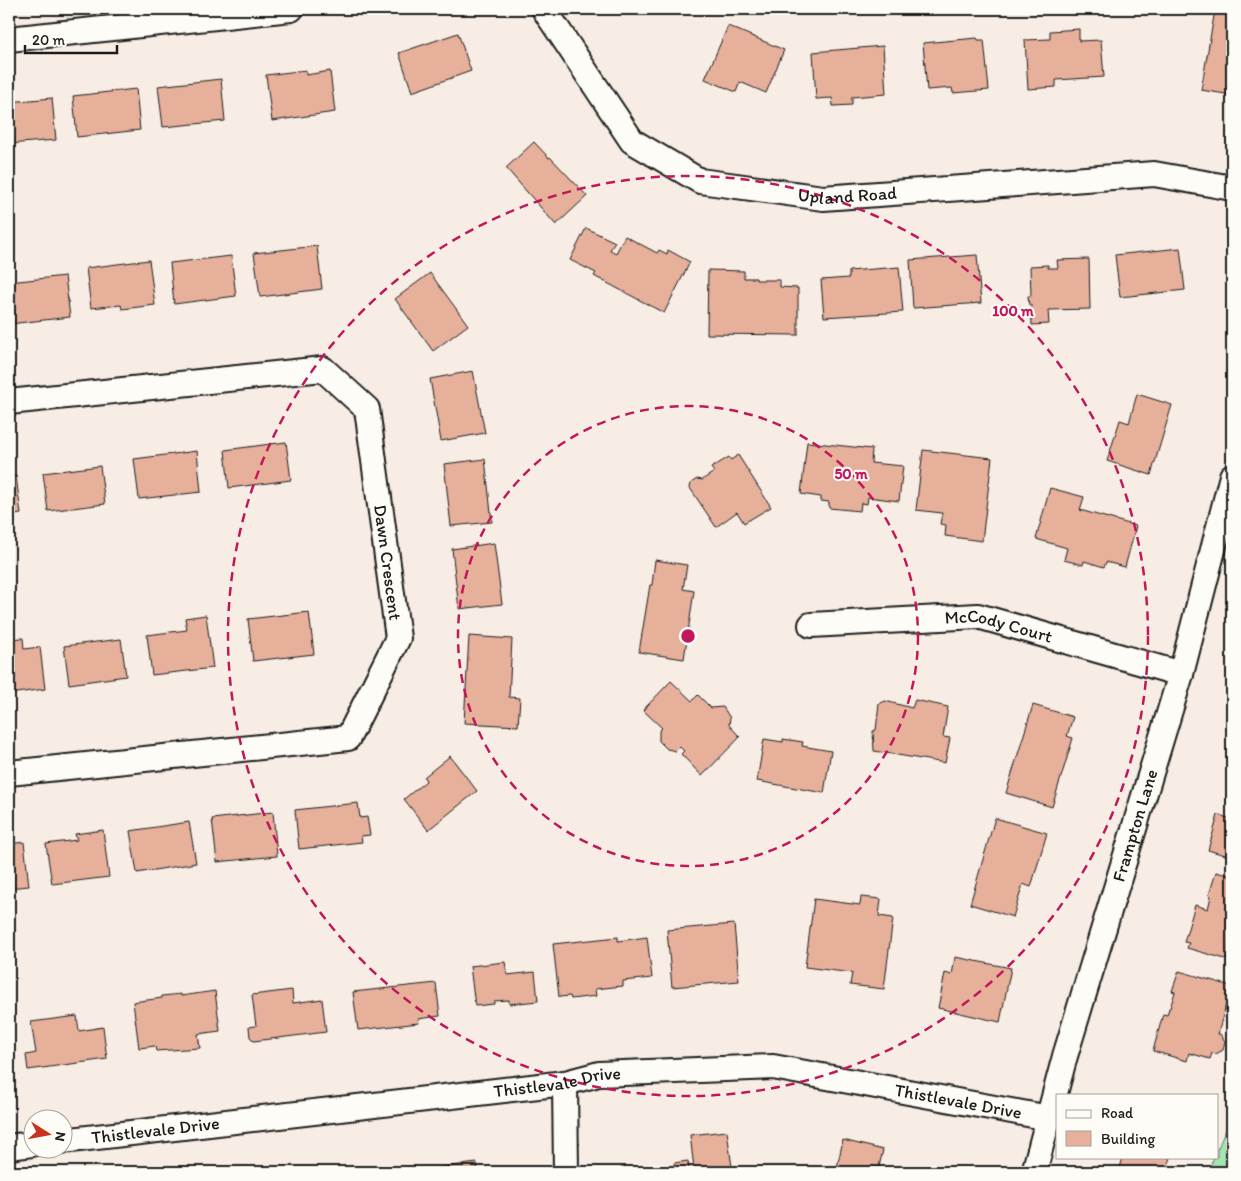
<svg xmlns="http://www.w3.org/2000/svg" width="1241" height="1181" viewBox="0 0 1241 1181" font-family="Itim,sans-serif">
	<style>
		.green { fill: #a4e6b0; stroke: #608166 }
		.building { fill: #e6b09b; stroke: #1c1c1c }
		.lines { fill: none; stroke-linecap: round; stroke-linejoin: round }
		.street-casing { stroke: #1c1c1c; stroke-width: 28 }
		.street { stroke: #fdfcf7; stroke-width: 24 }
		.ring { fill: none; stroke: #c2185b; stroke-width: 2.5; stroke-dasharray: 9 6 }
		.labels { text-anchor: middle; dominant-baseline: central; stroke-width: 4; stroke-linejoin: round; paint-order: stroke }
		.street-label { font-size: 18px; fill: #1c1c1c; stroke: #fdfcf7 }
		.centre { fill: #c2185b; stroke: #fdfcf7; stroke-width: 2.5 }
		.ring-label { font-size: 15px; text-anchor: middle; font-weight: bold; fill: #c2185b; stroke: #fdfcf7; stroke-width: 4; stroke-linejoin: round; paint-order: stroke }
	</style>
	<rect width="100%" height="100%" fill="#f8ede5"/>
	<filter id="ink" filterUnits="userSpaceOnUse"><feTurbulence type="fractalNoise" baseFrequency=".02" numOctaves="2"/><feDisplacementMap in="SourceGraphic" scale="10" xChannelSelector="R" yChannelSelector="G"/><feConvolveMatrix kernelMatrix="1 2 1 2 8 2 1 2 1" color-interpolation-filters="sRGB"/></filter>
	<g filter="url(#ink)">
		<!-- green -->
		<path class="green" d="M1232,1115V1172H1208L1214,1157H1217V1150Z"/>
		<!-- building -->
		<g class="building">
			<path d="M1215,10L1232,13V95L1201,90Z"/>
			<path d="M728,26L784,50L766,93L740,82L736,92L705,79Z"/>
			<path d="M1079,29V41L1101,40L1104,77L1056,80V87L1028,89L1025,40L1050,39V31Z"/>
			<path d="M458,33L471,71L412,92L399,53Z"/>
			<path d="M977,38L978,40H984L989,90L953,93L952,88L927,90L923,43Z"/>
			<path d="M883,46L886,94L852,97V105L833,106L832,98L816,99L813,52Z"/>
			<path d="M306,70V75L330,71L335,112L272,121L266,75Z"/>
			<path d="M221,79L225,121L163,127L158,86Z"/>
			<path d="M136,89L140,130L77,137L73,96Z"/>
			<path d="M52,98L56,140L9,144V102Z"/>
			<path d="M534,142L549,158L550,157L587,196L556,225L506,168Z"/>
			<path d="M586,228L615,242L610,250L616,253L625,236L657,253L659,250L667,254L668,250L690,262L664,313L594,276L596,273L570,260Z"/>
			<path d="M317,246L322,289L260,297L254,253Z"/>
			<path d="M1180,248L1185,290L1120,297L1115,255Z"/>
			<path d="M977,255L981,303L913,308L910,260Z"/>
			<path d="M231,256L236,296L174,304L170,263Z"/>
			<path d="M1089,259L1090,309L1048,310L1049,324L1032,325L1031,305H1029L1028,296H1031L1030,266L1048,265V268H1058L1057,260Z"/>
			<path d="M149,260L155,305L122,309L121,305L91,308L86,268Z"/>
			<path d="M899,267L903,312L824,317L821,280L849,278V271Z"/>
			<path d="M708,270L744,271V278H756V280H780V287L798,288V335L707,334Z"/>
			<path d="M430,273L468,325L433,351L395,299Z"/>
			<path d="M65,276L70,317L9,324V282Z"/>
			<path d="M473,371L485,433L441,441L430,379Z"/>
			<path d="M1137,394L1172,405L1151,475L1107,461L1120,420L1129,423Z"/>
			<path d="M286,442L291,480L229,488L225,450Z"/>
			<path d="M807,442L872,449L871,463L903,466L899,501L868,497L867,504L861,503L860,511L829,508V502L821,501V497L801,494Z"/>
			<path d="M923,450L992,458L982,541L945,536L946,525L940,524L942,513L916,510Z"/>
			<path d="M197,451L201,492L139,499L134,459Z"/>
			<path d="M738,455L771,507L744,523L737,512L716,527L690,488L691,483L697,479L702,480L714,472L711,468L729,457L731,460Z"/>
			<path d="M485,459L492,522L451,526L444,464Z"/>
			<path d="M100,466L105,504L48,511L43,473Z"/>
			<path d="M16,476L21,514L9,516V477Z"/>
			<path d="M1050,488L1084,497L1080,510L1136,526L1125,567L1106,562L1104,567L1084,561L1083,565L1064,560L1067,548L1036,539Z"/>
			<path d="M494,543L502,604L459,609L452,549Z"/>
			<path d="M655,560L687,565L683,589L694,591L684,659L639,652L650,585H652Z"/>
			<path d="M309,612L314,654L253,661L248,619Z"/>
			<path d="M206,615L213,668L152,675L147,635L187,630L185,618Z"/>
			<path d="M469,636L512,639L509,697L520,698L518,726L464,723Z"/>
			<path d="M23,638L24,649L40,647L45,689L9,694V639Z"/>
			<path d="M121,639L126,676L69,684L64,646Z"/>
			<path d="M671,681L692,701L698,695L711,708L723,707L730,718L729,725L740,737L702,776L681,754L684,751L680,747L676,751L667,749L659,741V731L662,728L643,710Z"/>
			<path d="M915,700L948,707L943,737L950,738L945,763L874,751L873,731L876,730L879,704L885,701L912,708Z"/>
			<path d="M1033,705L1073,717L1067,736L1073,738L1052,807L1006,793Z"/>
			<path d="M764,739L783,742V739L803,742L802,746L831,751L824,793L757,781Z"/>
			<path d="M450,756L477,791L428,830L404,799L426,781L424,777Z"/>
			<path d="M358,803L360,818L367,817L370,835L361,836L362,842L299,849L295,810Z"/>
			<path d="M273,812L277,856L217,862L212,819Z"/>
			<path d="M1218,815L1232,819V857L1208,850Z"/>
			<path d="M995,818L1047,833L1031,887L1023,884L1013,917L970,904Z"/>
			<path d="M189,822L196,863L137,873L130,831Z"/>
			<path d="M103,830L109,877L52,884L46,844L77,840L75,834Z"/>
			<path d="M24,842L29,886L9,888V844Z"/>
			<path d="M1216,872L1232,876V961L1187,948L1189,943L1184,942L1195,905L1208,909L1211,896L1209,895Z"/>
			<path d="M861,897L881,899L879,916L893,918L884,989L850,985L852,973L805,967L814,899L860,905Z"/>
			<path d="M734,924L739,981L672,987L667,930Z"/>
			<path d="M618,937V941L647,937L652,978L623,981V986L595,989L596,996L571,999L570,996L559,997L553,944Z"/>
			<path d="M955,957L1011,968L1000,1022L938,1008L945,973L952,975Z"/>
			<path d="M505,962L507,975L535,972L538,1001L509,1004V1000L494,1001V1004L475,1006L470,966Z"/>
			<path d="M1179,971L1231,986L1218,1034H1220L1225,1041L1223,1050L1216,1054L1212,1053L1210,1059L1189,1053L1187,1061L1153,1051L1163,1014L1167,1015L1169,1008H1170L1175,992L1172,991Z"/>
			<path d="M436,983L440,1016L418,1019L419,1023L358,1030L353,992Z"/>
			<path d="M292,990L293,1003L322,999L326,1032L254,1041L250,1037L249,1027L256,1026L252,995Z"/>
			<path d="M215,991L220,1031L198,1034L200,1048L156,1051L155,1046L139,1048L133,1002L162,998V996L181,994V996Z"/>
			<path d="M77,1016L79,1031L103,1027L107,1059L28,1070L26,1055L36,1053L31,1022Z"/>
			<path d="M727,1131L732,1167L725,1168L726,1172H675L674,1163L688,1161L689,1169L694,1168L690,1135Z"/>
			<path d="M843,1140L883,1150L878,1171L882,1172H836Z"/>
			<path d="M1123,1157H1170L1166,1172H1119Z"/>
			<path d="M477,1163L478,1172H437L436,1168Z"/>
			<path d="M902,1168L920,1172H900Z"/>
		</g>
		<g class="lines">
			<!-- street casing -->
			<g class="street-casing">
				<g id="street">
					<path id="s1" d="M544,9L632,141L700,181L823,198L1154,174L1232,188"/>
					<path d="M9,39L291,9"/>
					<path id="s2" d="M9,402L323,369L367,409L398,638L348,738L9,773"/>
					<path id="s3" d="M811,625L978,616L1181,674"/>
					<path d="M565,1083L566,1172"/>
					<path id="s4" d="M62,1141L565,1083L599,1074L773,1067L1049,1118"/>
					<path d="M9,1147L32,1144"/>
					<path id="s5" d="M1034,1172L1065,1056L1181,674L1232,476"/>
				</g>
			</g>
			<!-- street -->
			<use href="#street" class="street"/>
		</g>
	</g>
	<!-- distance rings -->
	<g class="ring">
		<circle cx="688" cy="636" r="230"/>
		<circle cx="688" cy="636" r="460"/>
	</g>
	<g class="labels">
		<!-- street labels -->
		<g class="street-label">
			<text stroke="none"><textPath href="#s1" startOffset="386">Upland Road</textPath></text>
			<text stroke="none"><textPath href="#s2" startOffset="530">Dawn Crescent</textPath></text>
			<text stroke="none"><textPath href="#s3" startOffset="189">McCody Court</textPath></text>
			<text stroke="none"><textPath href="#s5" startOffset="361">Frampton Lane</textPath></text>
			<text stroke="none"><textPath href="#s4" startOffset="499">Thistlevale Drive</textPath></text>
			<text stroke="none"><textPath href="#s4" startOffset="904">Thistlevale Drive</textPath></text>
			<text stroke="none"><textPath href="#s4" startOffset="94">Thistlevale Drive</textPath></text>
		</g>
	</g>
	<circle cx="688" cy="636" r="8" class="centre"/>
	<g class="ring-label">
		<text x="1013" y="316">100 m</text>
		<text x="851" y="479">50 m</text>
	</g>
	<!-- margin -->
	<rect width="1241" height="1181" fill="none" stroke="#fdfcf7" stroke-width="30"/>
	<rect x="15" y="15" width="1211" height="1151" fill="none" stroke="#1c1c1c" stroke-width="2" filter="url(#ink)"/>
	<!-- legend -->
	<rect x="1056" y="1094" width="162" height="65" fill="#fdfcf7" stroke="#a3a29f"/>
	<rect x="1066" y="1110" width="25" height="8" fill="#fdfcf7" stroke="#a3a29f"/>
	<text x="1101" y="1118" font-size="15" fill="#1c1c1c">Road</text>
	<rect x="1066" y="1131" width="25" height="15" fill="#e6b09b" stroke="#a3a29f"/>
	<text x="1101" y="1144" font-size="15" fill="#1c1c1c">Building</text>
	<!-- north arrow -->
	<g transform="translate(48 1134) rotate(101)"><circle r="24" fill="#fdfcf7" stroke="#a3a29f"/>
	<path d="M0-4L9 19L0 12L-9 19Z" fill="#c8321e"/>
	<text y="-8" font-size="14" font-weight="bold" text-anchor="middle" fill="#1c1c1c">N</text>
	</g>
	<!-- scale -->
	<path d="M25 45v8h92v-8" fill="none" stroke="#1c1c1c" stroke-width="2.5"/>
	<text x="32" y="45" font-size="15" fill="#1c1c1c" stroke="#fdfcf7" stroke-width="4" paint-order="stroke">20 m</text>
</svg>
